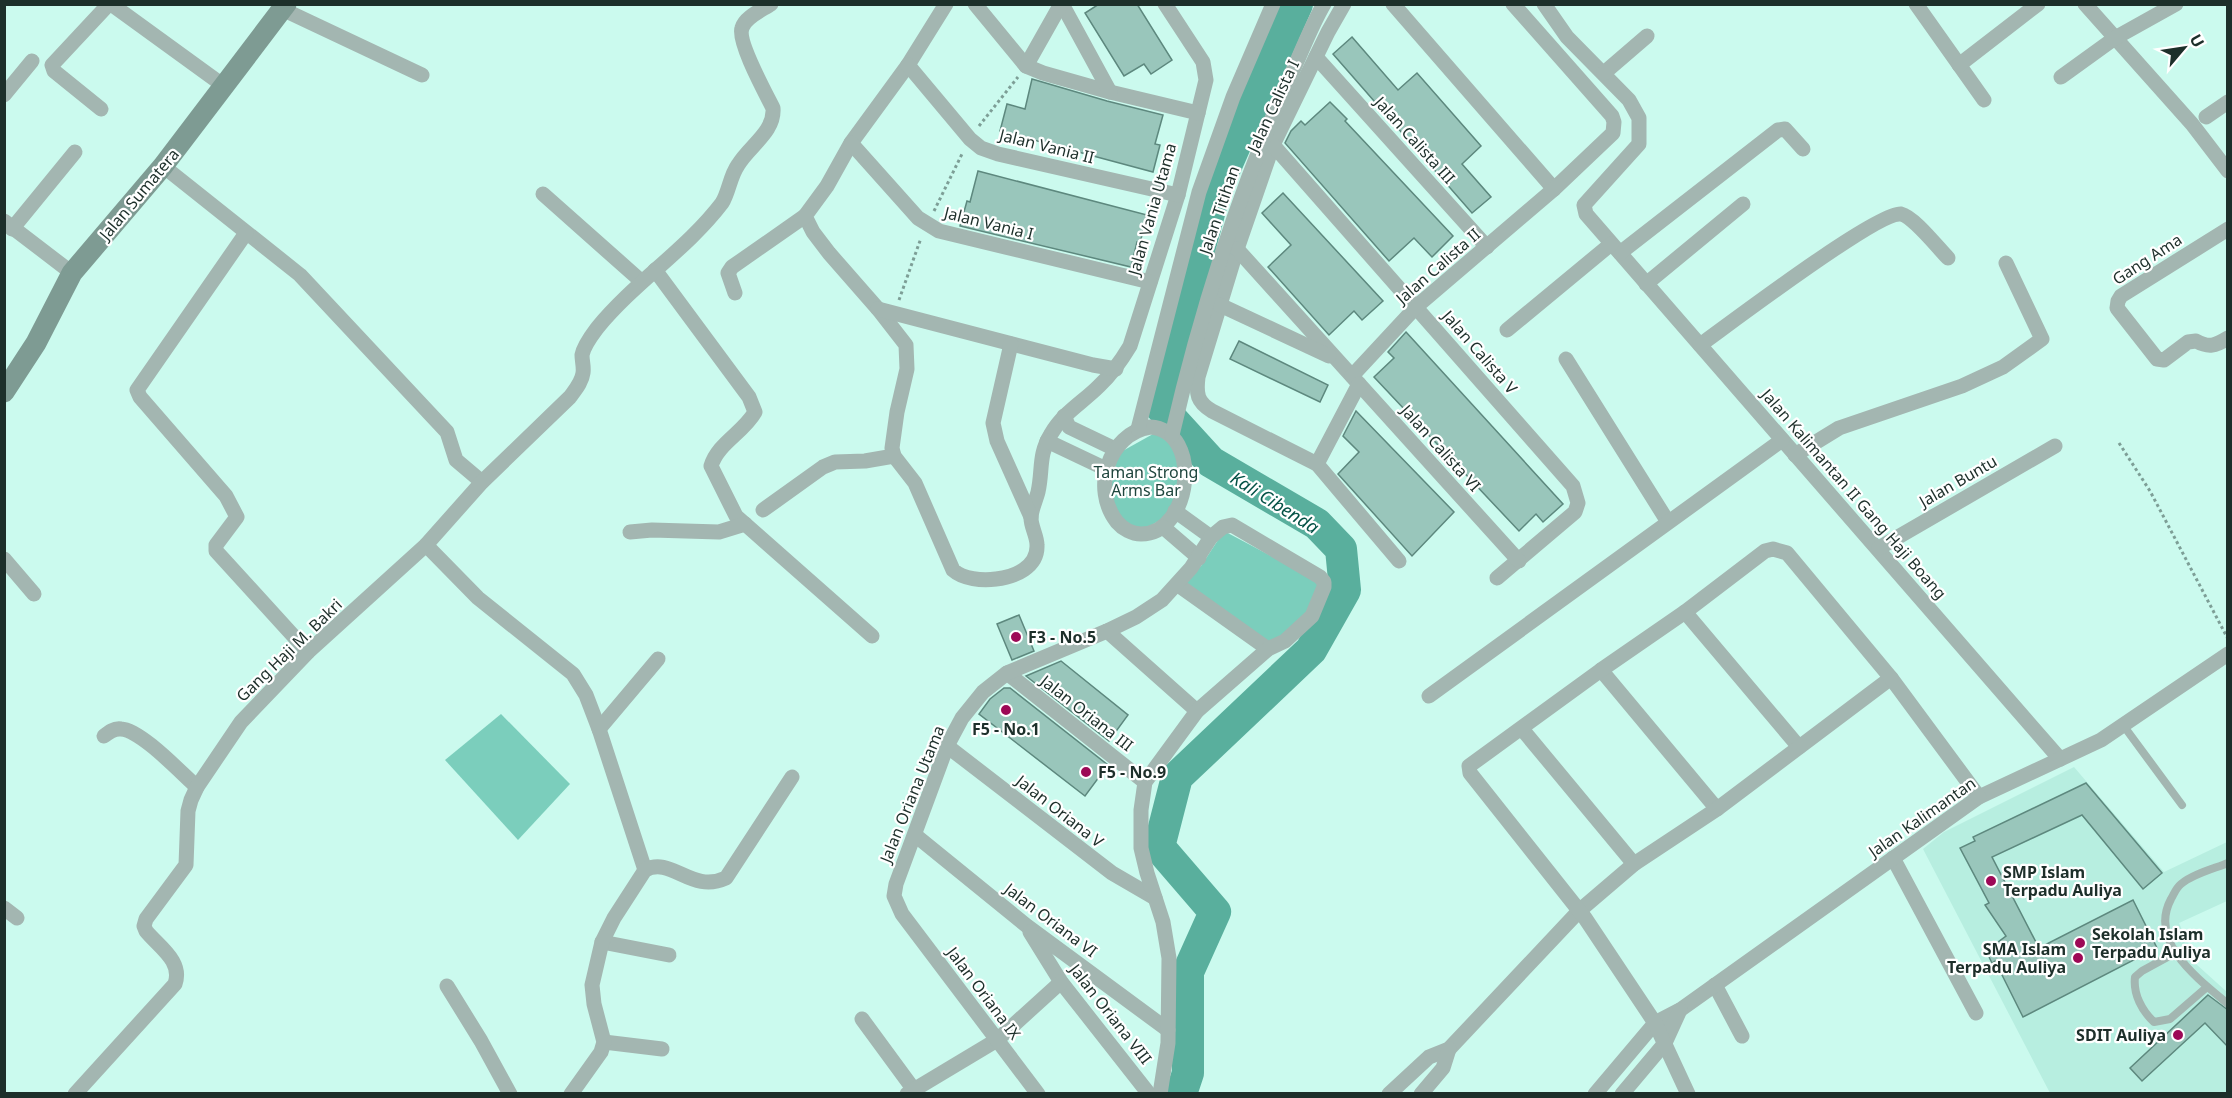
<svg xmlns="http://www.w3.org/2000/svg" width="2232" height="1098" viewBox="0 0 2232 1098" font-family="'Noto Sans',sans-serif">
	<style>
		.built { fill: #b7eee0 }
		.green { fill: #7bcebc }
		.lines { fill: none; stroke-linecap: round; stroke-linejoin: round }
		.river { stroke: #59af9d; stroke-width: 32 }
		.building { fill: #99c6bb; stroke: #5d887e; stroke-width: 1.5 }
		.path { stroke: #7d9e96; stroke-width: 3; stroke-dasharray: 3 3; stroke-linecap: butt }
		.lane { stroke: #a3b6b1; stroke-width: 8 }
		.street { stroke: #a3b6b1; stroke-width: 15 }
		.secondary { stroke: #7e9b93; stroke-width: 21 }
		.poi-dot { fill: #9d0956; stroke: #fff; stroke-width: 2 }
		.labels { text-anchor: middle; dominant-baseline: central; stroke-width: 4.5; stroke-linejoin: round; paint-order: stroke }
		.street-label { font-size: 16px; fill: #1d2f2a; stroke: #fff }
		.park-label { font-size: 16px; fill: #1f463e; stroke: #fff }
		.poi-label { font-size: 16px; font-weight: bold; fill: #1d2f2a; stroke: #fff; text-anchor: start }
		.water-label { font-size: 18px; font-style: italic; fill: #045246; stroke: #fff }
	</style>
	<rect width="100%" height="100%" fill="#cbfaee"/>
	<!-- built -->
	<path class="built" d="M2074,767L2164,872L2227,842V901L2179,923L2196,964L2227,992V1093H2050L1923,849L1944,832Z"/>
	<!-- green -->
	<g class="green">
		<path d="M1162,429L1181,450L1175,511L1137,534L1113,515L1110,458Z"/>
		<path d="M1224,531L1322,583L1309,614L1268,646L1183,584L1201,566Z"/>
		<path d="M501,714L570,784L518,840L445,760Z"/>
	</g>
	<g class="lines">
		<!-- river -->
		<path class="river" d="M1181,1094L1188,1073V972L1215,912L1159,847L1177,777L1311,650L1345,590L1341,549L1317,524L1211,462L1158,404L1215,191L1297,4"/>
	</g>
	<!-- building -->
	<g class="building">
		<path d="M1099,4H1137L1172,60L1151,74L1144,64L1124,76L1085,13Z"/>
		<path d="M1352,37L1398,90L1417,73L1481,146L1462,164L1491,197L1472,213L1333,54Z"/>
		<path d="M1032,79L1107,101L1163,115L1155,144L1160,145L1153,172L1000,131L1007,104L1025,109Z"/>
		<path d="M1330,102L1347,119L1345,121L1453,236L1432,257L1414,238L1389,261L1285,143L1291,131L1301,121L1305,125Z"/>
		<path d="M978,171L1147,215L1140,243L1137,242L1131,267L960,226L967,201L970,202Z"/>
		<path d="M1283,193L1383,301L1362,320L1354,311L1329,335L1268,267L1291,245L1262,213Z"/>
		<path d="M1406,332L1563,504L1543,522L1536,514L1519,531L1374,377L1394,358L1388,352Z"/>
		<path d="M1239,341L1328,385L1320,402L1230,359Z"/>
		<path d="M1356,411L1454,512L1412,556L1338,474L1359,452L1343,436Z"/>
		<path d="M1019,615L1034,651L1012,660L997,624Z"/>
		<path d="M1061,661L1128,715L1109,741L1026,676Z"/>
		<path d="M1004,688H1010L1108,765L1085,796L979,714L990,699Z"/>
		<path d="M2086,783L2162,873L2143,889L2082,815L1992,857L2039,948L2133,900L2157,948L2023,1017L1995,961L1992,963L1986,951L2006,936L1985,905L1989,903L1960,848L1975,841L1973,837Z"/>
		<path d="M2208,995L2228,1010V1047L2205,1023L2142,1081L2130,1068Z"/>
	</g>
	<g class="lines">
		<!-- path -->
		<g class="path">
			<path d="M979,126L1018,77"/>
			<path d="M934,211L963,152"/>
			<path d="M899,300L921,238"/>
			<path d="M2119,443L2150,491L2228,639"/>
		</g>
		<!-- lane -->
		<g class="lane">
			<path d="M2123,725L2182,805"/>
			<path d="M2228,863C2213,869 2193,874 2181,884C2176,888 2174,894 2171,899C2148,942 2198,979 2228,1004"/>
			<path d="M2175,953L2142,971L2135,977C2133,994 2142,1011 2154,1022L2170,1019L2207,987"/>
		</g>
		<!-- street -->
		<g class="street">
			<path d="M111,4L224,86"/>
			<path d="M946,4L908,65L851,143L827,186L805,216L813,232L829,253L878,309L906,345L907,369L897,412L892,448L894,456L915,483L953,570C963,579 982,581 996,579C1015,577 1038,567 1037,545C1037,536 1031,527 1031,518C1031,510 1036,500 1038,492C1043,470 1038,455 1051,434C1063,413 1082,403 1099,386C1112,374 1121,361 1130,346L1178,195L1206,80L1203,62L1165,4"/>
			<path d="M975,4L1026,66L1043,73L1110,92L1198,113"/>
			<path d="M1062,4L1110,92"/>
			<path d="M1344,4L1328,32L1273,145L1237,249L1198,377C1196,394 1197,402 1212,411L1317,464L1399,561"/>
			<path d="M1393,4L1554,189"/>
			<path d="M1544,4L1567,37L1629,100L1639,118V144L1584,205L1586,214L2060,759"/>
			<path d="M1916,4L1984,100"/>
			<path d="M2085,4L2192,124L2228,171"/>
			<path d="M282,9L422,75"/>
			<path d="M1316,57L1487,247"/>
			<path d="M908,65L970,139L981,148L998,154L1178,195"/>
			<path d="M1959,65L2038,4"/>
			<path d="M1026,66L1061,4"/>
			<path d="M1604,73L1647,36"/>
			<path d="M2061,77L2115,38L2176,4"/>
			<path d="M4,95L32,61"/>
			<path d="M101,109L54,71L52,65L109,4"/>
			<path d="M2206,117L2228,102"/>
			<path d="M851,143L918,218L939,231L1150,282"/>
			<path d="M1273,145L1573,486L1578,503L1575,512L1497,578"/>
			<path d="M163,166L300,275L447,432L456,460L482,482"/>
			<path d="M543,194L641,281"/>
			<path d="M4,221L72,273"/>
			<path d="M12,229L75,152"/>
			<path d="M2228,229L2121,296L2118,301L2117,308L2157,359L2164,360L2188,342L2196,341C2209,348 2215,346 2228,338"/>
			<path d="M246,233L137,390L140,397L226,496L237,517L216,545V551L308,652"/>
			<path d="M1237,249L1519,561"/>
			<path d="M1620,253L1778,130L1785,129L1803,149"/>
			<path d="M655,270L749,397L755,412C743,433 718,443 711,466L736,516L872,636"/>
			<path d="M1646,284L1743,204"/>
			<path d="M735,293L728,273L732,267L805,216"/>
			<path d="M1220,305L1329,356"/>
			<path d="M878,309L1093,365L1116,369"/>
			<path d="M1507,330L1611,244"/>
			<path d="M1011,344L993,423L997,441L1031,517"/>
			<path d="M1700,345C1728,325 1878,211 1901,214C1914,217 1938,248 1948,258"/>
			<path d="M1566,359L1668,522"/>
			<path d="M1352,376L1417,306L1554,189L1613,133L1614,122L1612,116L1513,4"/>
			<path d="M1064,416L1069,427L1115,449"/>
			<path d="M1150,427C1203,430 1192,534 1141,534C1132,534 1123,529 1117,522C1091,489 1108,434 1150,427Z"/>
			<path d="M1138,429L1199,192L1233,97L1273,4"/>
			<path d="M1172,435C1200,314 1238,193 1289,79C1301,54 1310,28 1324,4"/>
			<path d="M1047,441L1106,469"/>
			<path d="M1795,455L1839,428L1962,386L2003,367L2042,339L2006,263"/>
			<path d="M1317,464L1359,384"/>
			<path d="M763,510L823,467L835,462L865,461L894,456"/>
			<path d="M1175,511L1211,537"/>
			<path d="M1163,527L1199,558"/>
			<path d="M630,532L652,530L719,532L745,524"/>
			<path d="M426,545L478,598L573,674L586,695L599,729L645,870"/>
			<path d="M1879,548L2055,446"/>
			<path d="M4,559L34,594"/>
			<path d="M1178,585L1268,649"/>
			<path d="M1685,612L1799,747"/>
			<path d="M1107,631L1197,711"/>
			<path d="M1601,670L1717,809"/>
			<path d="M1007,673L1145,782"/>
			<path d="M1429,696L1782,440"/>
			<path d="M599,729L658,659"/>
			<path d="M1522,729L1634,864"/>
			<path d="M104,736C109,732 114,728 121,729C141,730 181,773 197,787"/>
			<path d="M947,746L1112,873L1155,898"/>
			<path d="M915,835L1027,926L1168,1030"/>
			<path d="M1893,858L1976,1013"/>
			<path d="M4,908L17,918"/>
			<path d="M1030,932L1061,982L1149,1094"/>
			<path d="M602,942L669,955"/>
			<path d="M1715,985L1742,1036"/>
			<path d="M447,986L481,1041L510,1094"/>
			<path d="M862,1019L917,1094"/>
			<path d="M604,1042L662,1049"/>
			<path d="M75,1094L175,984C183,961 159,947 146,931L144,926L146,919L186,865L188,811L191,800L197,787L241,722L308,652L426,545L482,482L570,397C575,390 582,382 583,373C584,367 582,361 582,355C584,345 592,335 598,327C635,282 687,249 722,203C729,192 730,176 738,165C749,146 775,132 773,108C766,94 737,41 742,28C745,17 762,10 771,4"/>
			<path d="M571,1094L601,1052L604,1042L594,1004L592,985L602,942L614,918L645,870C672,856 691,894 726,878L792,777"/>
			<path d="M907,1094L997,1040L1061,982"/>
			<path d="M1038,1094L902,914L894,896L896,884L947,746L962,718L983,692L1007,673L1107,631L1136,617L1162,600L1191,568L1211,537L1223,527L1232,525L1320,577L1324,582V587L1312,616L1285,641L1268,649L1197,711L1145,782L1141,810V848L1147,873L1163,922L1169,958L1168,1043L1160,1094"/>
			<path d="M1389,1094L1429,1057L1449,1049L1579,911L1634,864L1717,809L1891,678"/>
			<path d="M1421,1094L1443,1068L1449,1049"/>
			<path d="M1595,1094L1655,1023L1680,1010L1979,797L2101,740L2228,654"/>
			<path d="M1622,1094L1665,1043L1680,1010"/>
			<path d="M1688,1094L1655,1023L1585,918L1470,773L1469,766L1601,670L1685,612L1765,551L1773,549L1787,553L1891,678L1979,797"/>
		</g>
		<!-- secondary -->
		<path class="secondary" d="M4,392L36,343L72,273L163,166L286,4"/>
	</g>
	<!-- markers -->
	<g class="poi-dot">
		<circle cx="1016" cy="637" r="6"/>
		<circle cx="1006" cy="710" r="6"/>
		<circle cx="1086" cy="772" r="6"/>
		<circle cx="1991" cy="881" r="6"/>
		<circle cx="2080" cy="943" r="6"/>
		<circle cx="2078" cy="958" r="6"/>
		<circle cx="2178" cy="1035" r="6"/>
	</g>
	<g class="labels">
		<!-- street labels -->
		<g class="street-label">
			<text transform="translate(1273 106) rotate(-65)">Jalan Calista I</text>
			<text transform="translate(1415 140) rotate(48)">Jalan Calista III</text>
			<text transform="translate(1047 146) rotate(14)">Jalan Vania II</text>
			<text transform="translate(139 194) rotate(-50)">Jalan Sumatera</text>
			<text transform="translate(1152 209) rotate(-74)">Jalan Vania Utama</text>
			<text transform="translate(1219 210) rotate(-71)">Jalan Titihan</text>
			<text transform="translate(989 223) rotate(14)">Jalan Vania I</text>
			<text transform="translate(2147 259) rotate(-33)">Gang Ama</text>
			<text transform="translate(1438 266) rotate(-41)">Jalan Calista II</text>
			<text transform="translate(1480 352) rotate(49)">Jalan Calista V</text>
			<text transform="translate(1441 448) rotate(48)">Jalan Calista VI</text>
			<text transform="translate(1958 481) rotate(-30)">Jalan Buntu</text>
			<text transform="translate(1854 494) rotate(49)">Jalan Kalimantan II Gang Haji Boang</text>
			<text transform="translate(289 650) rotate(-44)">Gang Haji M. Bakri</text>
			<text transform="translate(1087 713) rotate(38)">Jalan Oriana III</text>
			<text transform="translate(912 794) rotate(-68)">Jalan Oriana Utama</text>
			<text transform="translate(1060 811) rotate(38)">Jalan Oriana V</text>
			<text transform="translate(1922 817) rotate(-35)">Jalan Kalimantan</text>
			<text transform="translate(1051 920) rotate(37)">Jalan Oriana VI</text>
			<text transform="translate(984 993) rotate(53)">Jalan Oriana IX</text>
			<text transform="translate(1111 1014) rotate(52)">Jalan Oriana VIII</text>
		</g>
		<!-- park labels -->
		<g class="park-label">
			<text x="1146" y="472">Taman Strong<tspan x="1146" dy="18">Arms Bar</tspan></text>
		</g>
		<!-- poi labels -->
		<g class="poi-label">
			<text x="1028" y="637">F3 - No.5</text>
			<text x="1006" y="729" text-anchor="middle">F5 - No.1</text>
			<text x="1098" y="772">F5 - No.9</text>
			<text x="2003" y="872">SMP Islam<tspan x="2003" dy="18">Terpadu Auliya</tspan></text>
			<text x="2092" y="934">Sekolah Islam<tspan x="2092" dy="18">Terpadu Auliya</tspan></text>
			<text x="2066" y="949" text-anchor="end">SMA Islam<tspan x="2066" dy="18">Terpadu Auliya</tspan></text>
			<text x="2166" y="1035" text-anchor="end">SDIT Auliya</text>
		</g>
		<!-- water labels -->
		<g class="water-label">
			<text transform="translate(1275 502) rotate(32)">Kali Cibenda</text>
		</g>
	</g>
	<!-- border -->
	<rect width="2232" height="1098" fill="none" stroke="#1d2f2a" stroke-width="12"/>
	<!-- north arrow -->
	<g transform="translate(2184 48) rotate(61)" stroke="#ffffff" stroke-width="4.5" paint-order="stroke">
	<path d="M0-4.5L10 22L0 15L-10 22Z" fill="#1d2f2a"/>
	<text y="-9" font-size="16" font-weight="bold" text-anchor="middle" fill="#1d2f2a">U</text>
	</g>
</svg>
